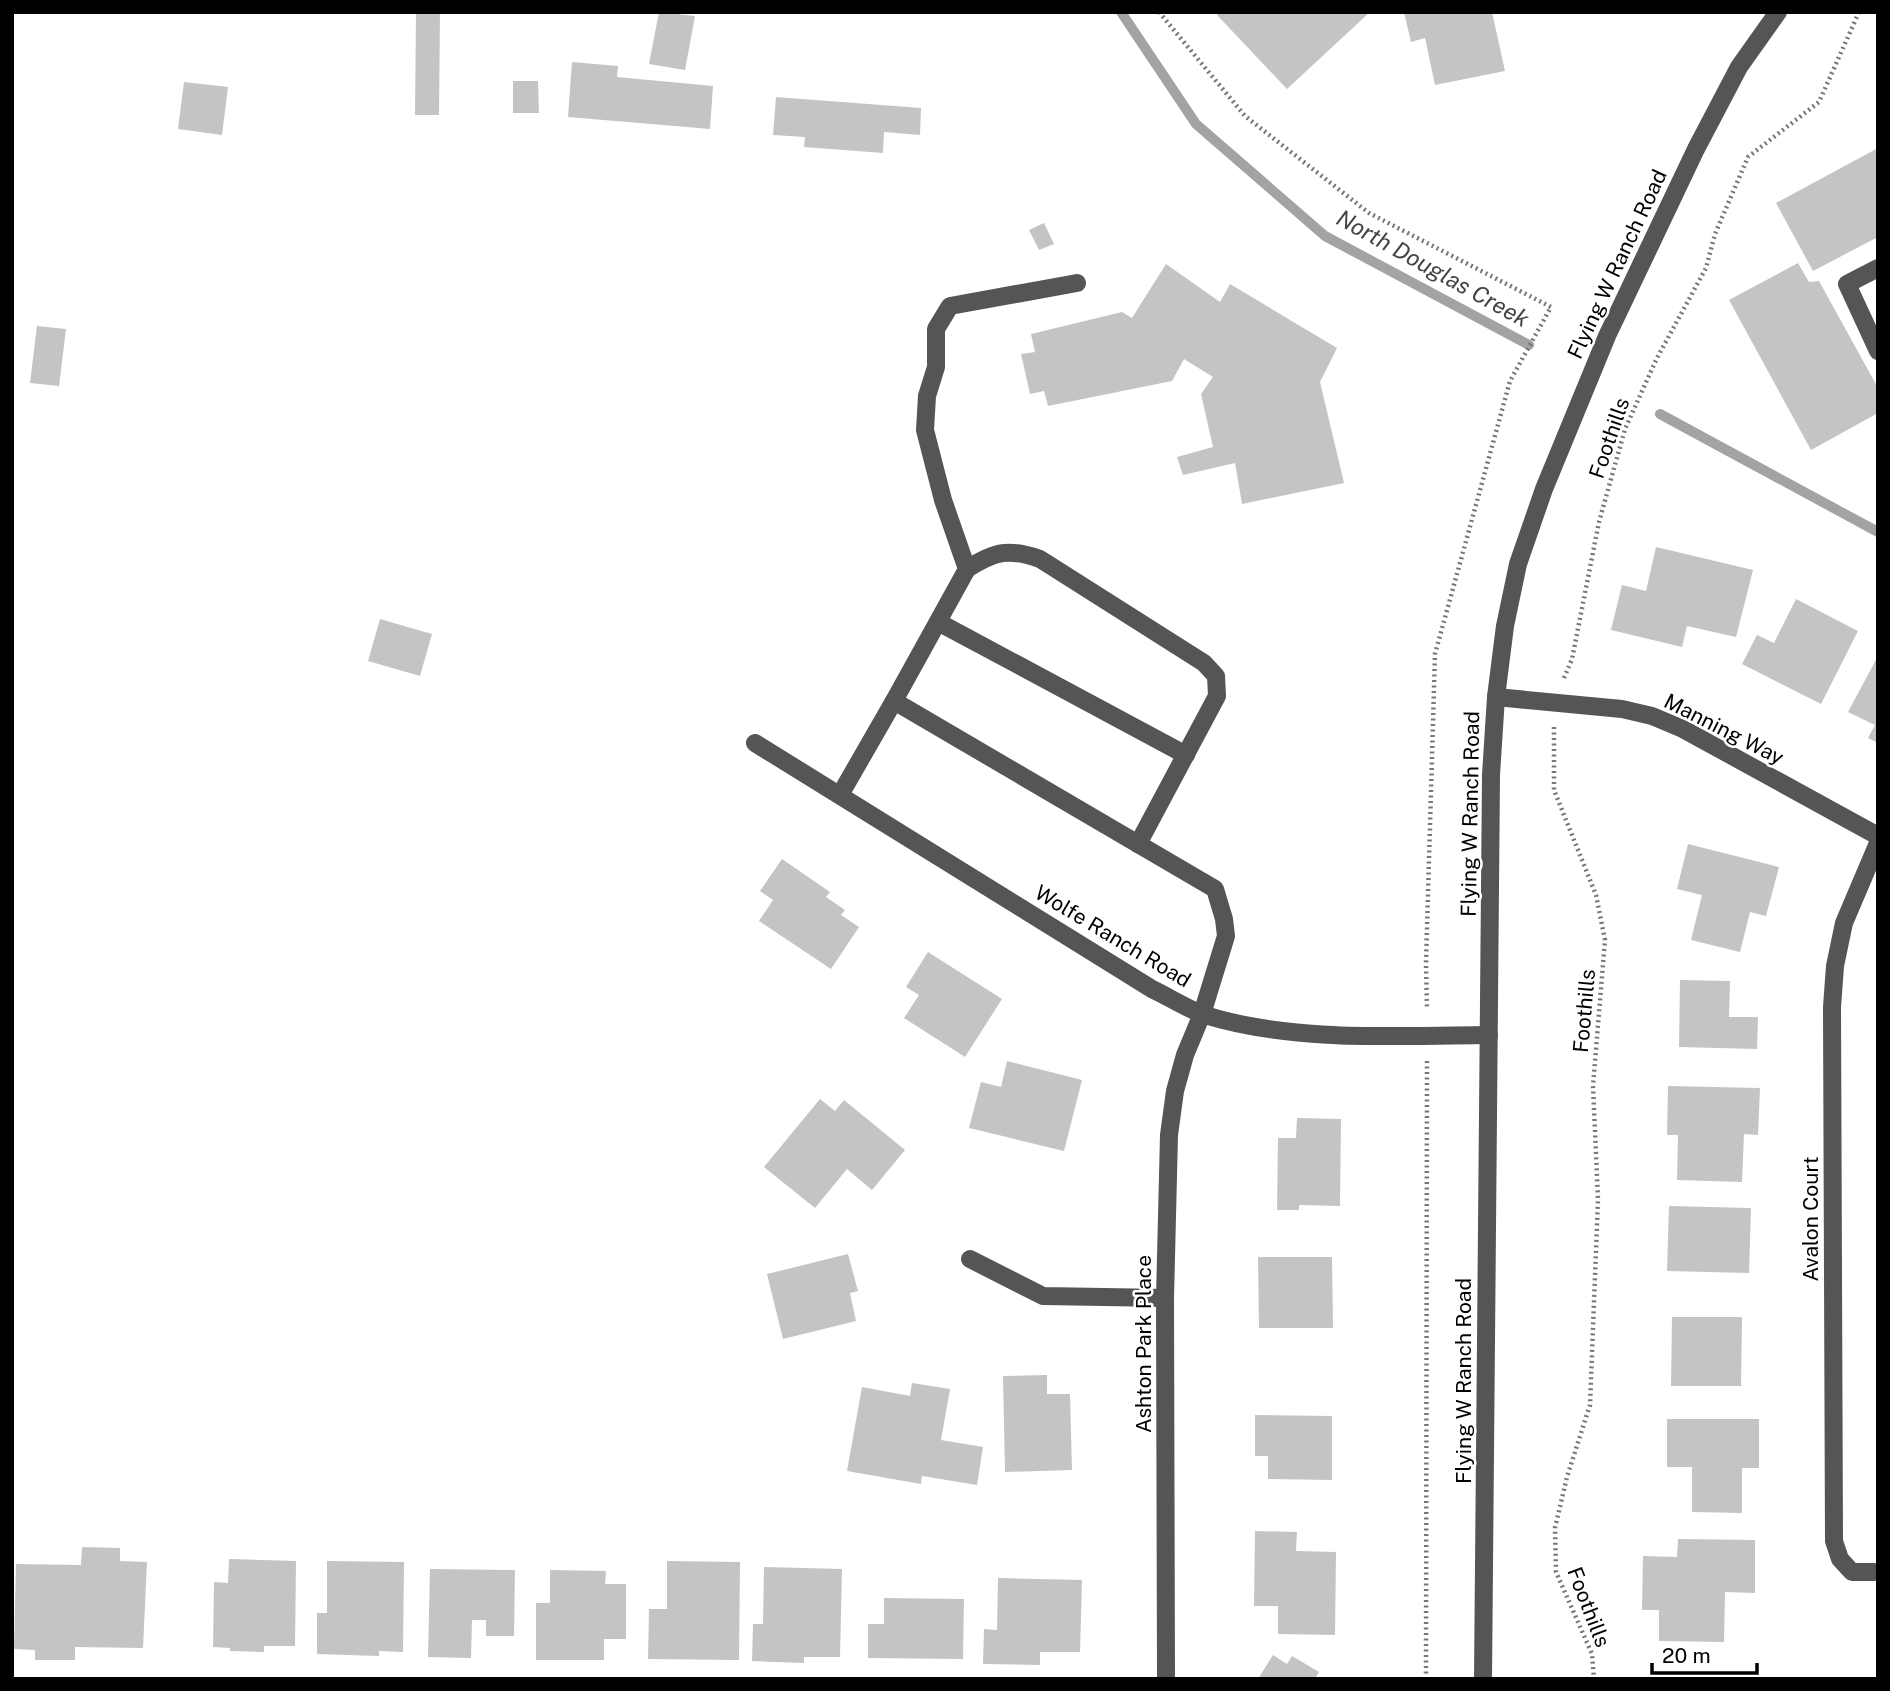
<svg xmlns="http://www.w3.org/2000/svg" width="1890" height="1691" viewBox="0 0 1890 1691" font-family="'Public Sans',sans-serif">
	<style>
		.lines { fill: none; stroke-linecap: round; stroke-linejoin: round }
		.stream { stroke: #a3a3a3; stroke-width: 10 }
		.building { fill: #c4c4c4 }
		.path { stroke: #777; stroke-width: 4.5; stroke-dasharray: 2 3.5; stroke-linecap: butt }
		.minor { stroke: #555; stroke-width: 18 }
		.labels { text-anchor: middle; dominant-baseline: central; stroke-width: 5; stroke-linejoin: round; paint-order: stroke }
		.street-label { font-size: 21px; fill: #000; stroke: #fff }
		.water-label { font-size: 23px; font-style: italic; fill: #444; stroke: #fff }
	</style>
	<rect width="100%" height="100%" fill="#fff"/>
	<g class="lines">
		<!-- stream -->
		<g class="stream">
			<path d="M1121,12L1196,124L1325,236L1529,345"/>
			<path d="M1660,414L1878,532"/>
		</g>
	</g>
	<!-- building -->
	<g class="building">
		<path d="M416,12H440L439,115H415Z"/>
		<path d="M659,12L695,16L685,70L649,64Z"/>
		<path d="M1220,12H1370L1287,89L1217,15Z"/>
		<path d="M1404,12H1492L1505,71L1435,85L1425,38L1411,42Z"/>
		<path d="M572,62L618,66L617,77L713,86L710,129L568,117Z"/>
		<path d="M513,81H538L539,113H513Z"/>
		<path d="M184,82L228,87L222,135L178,129Z"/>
		<path d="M776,97L921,108L920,135L884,132L883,153L804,147L805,137L773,135Z"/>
		<path d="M1878,148V237L1813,271L1776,203Z"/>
		<path d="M1044,223L1054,244L1039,250L1029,230Z"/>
		<path d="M1798,263L1809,282L1819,281L1878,388V413L1811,450L1729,300Z"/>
		<path d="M1166,264L1220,302L1230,284L1337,348L1320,382L1344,483L1242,504L1235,463L1183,475L1177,457L1213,447L1201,394L1213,377L1184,359L1172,381L1048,406L1044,391L1030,394L1021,354L1035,352L1031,334L1122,312L1132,318Z"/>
		<path d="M37,326L66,329L59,386L30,383Z"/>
		<path d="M1656,547L1753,570L1736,637L1687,626L1682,647L1611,630L1622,585L1646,591Z"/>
		<path d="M1796,599L1858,631L1821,704L1742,664L1757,635L1774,643Z"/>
		<path d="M380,619L432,634L420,676L368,661Z"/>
		<path d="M1878,656V743L1868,738L1875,725L1848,712Z"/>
		<path d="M1688,844L1779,867L1766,916L1750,912L1740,952L1691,940L1702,895L1677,889Z"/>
		<path d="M782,859L830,892L826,897L845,910L841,915L859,927L831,969L759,921L773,900L760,891Z"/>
		<path d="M928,952L1002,999L965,1057L904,1018L919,995L906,987Z"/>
		<path d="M1680,980L1730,981L1729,1017H1758L1757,1049L1679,1047Z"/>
		<path d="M1007,1061L1082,1080L1064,1151L969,1128L981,1082L1001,1087Z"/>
		<path d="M1668,1086L1760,1088L1758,1135L1744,1134L1742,1182L1677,1180L1678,1135H1667Z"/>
		<path d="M820,1099L835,1111L844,1100L905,1150L872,1190L847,1169L815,1208L764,1167Z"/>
		<path d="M1297,1118L1341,1119L1340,1206L1299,1205V1210H1277L1278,1138H1296Z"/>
		<path d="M1669,1206L1751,1208L1749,1273L1667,1271Z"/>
		<path d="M848,1254L858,1291L850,1293L856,1321L783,1339L767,1274Z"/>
		<path d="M1258,1257H1332L1333,1328H1259Z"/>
		<path d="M1672,1317H1742L1741,1386H1671Z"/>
		<path d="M1047,1375V1394H1070L1072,1470L1005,1472L1003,1376Z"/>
		<path d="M912,1383L950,1389L941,1440L983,1447L977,1485L922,1476L921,1484L847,1471L862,1387L910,1396Z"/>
		<path d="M1255,1415L1332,1416V1480L1268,1479V1456H1255Z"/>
		<path d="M1667,1419H1759V1468H1742V1513L1692,1512V1467H1667Z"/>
		<path d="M1255,1531L1297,1532L1296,1551L1336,1552L1335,1635L1278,1634V1606H1254Z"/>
		<path d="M1678,1539L1755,1540V1593L1725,1592L1724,1642L1659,1641V1610H1642L1643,1556L1677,1557Z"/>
		<path d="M82,1547L120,1548V1561L147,1562L143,1648L75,1647V1660H35V1650L14,1649L16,1564L81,1565Z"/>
		<path d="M229,1559L296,1561L295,1646H264V1652L230,1651V1648L213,1647L214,1582L228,1583Z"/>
		<path d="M327,1561L404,1562L403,1652L379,1651V1656L317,1654V1613H327Z"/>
		<path d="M667,1561L740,1562L739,1660L648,1659L649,1609H667Z"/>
		<path d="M764,1567L842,1569L840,1657H804V1663L752,1661L753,1624H763Z"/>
		<path d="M430,1569L515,1570L514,1636H486V1620H472L471,1658L428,1657Z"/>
		<path d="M550,1570L606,1571L605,1584H626V1639H604V1660H536V1603H550Z"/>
		<path d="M998,1578L1082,1580L1080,1652H1040V1665L983,1664L984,1629L997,1630Z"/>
		<path d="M884,1598L964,1599L963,1659L868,1658V1624H884Z"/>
		<path d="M1273,1655L1287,1664L1292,1656L1319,1672L1315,1679H1258Z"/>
	</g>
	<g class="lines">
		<!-- path -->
		<g class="path">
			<path d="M1159,12L1245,116L1369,213L1551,307L1510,381L1435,654L1426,963L1427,1009"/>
			<path d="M1564,678L1572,659L1599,522L1625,429L1657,358L1706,268L1715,234L1748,157L1819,102L1859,12"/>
			<path d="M1554,727V790L1596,895L1605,940L1593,1086L1598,1199L1590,1405L1567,1477L1555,1528L1556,1572L1592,1654L1594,1679"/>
			<path d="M1426,1679L1427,1060"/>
		</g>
		<!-- minor -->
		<g class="minor">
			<path d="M1878,268L1847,284L1878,351"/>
			<path d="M1077,283L950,306L936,329V367L927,396L925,430L943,500L967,569L894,701L1215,889L1224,919L1226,936L1202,1014L1185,1055L1175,1091L1169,1135L1165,1298L1166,1679"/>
			<path d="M967,569C995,551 1009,548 1040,559L1204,663L1216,676L1217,696L1138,844"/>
			<path d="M938,622L1186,755"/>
			<path d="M1496,697L1622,709L1652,716L1683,729L1878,836"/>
			<path d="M755,743L1152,989C1169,997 1187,1009 1205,1015C1291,1042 1398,1036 1489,1035"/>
			<path d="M840,795L894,701"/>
			<path d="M1878,843L1844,923L1835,966L1832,1007L1834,1541L1840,1559L1852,1572H1878"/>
			<path d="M970,1259L1043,1296L1165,1298"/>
			<path d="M1483,1679L1491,775L1496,697L1505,626L1518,564L1544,489L1607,336L1696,149L1739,67L1778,12"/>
		</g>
	</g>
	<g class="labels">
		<!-- street labels -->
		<g class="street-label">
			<text transform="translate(1617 264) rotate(-65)">Flying W Ranch Road</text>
			<text transform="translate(1609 438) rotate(-71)">Foothills</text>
			<text transform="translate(1724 729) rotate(27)">Manning Way</text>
			<text transform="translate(1470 814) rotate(-89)">Flying W Ranch Road</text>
			<text transform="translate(1113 936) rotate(31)">Wolfe Ranch Road</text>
			<text transform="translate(1584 1011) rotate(-85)">Foothills</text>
			<text transform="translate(1810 1219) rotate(-90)">Avalon Court</text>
			<text transform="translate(1143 1344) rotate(-90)">Ashton Park Place</text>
			<text transform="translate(1463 1381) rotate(-90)">Flying W Ranch Road</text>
			<text transform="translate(1589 1607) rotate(69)">Foothills</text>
		</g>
		<!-- water labels -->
		<g class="water-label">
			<text transform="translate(1433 268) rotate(29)">North Douglas Creek</text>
		</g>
	</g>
	<!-- border -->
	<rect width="1890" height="1691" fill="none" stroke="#000000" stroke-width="28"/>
	<!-- scale -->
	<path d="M1652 1663v10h105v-10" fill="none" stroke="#000000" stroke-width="3.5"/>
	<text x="1662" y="1663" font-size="21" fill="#000000" stroke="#ffffff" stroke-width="5" paint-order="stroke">20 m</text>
</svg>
